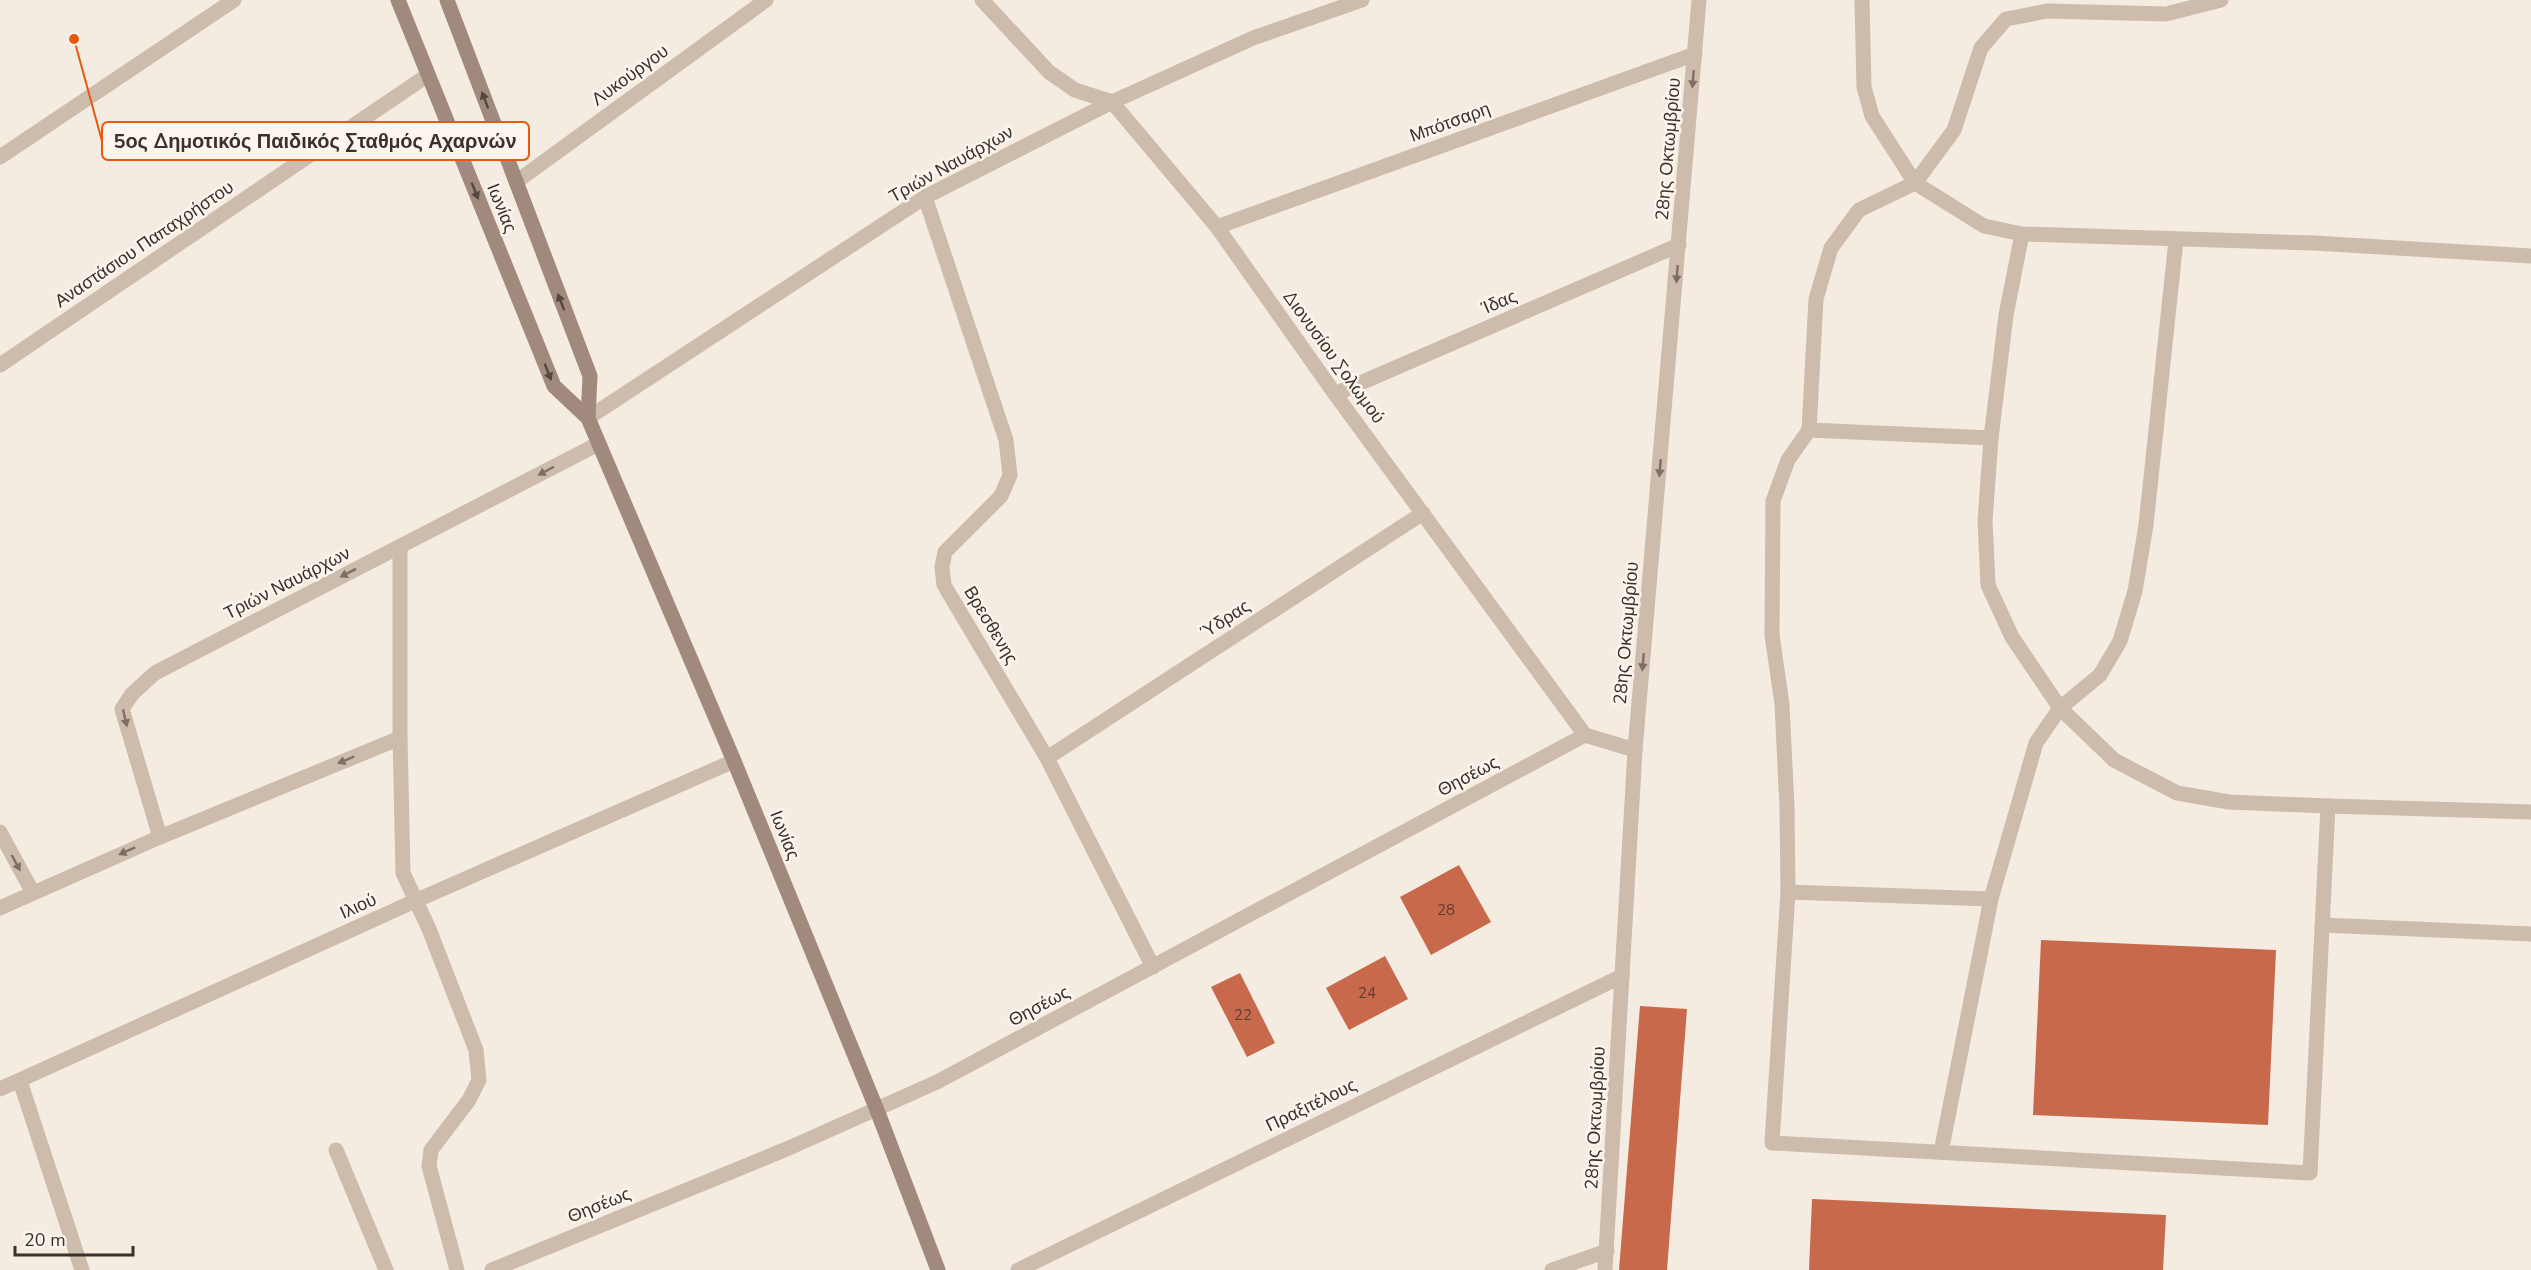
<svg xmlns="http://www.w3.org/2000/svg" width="2531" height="1270" viewBox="0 0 2531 1270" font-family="'Nunito Sans',sans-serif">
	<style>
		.building { fill: #c8694b }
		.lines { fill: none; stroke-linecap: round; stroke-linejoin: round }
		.lane { stroke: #cdbbac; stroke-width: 15 }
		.street { stroke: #cdbbac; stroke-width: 15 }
		.secondary { stroke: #a18a7d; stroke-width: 15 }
		.oneway { fill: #7d6f65 }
		.oneway2 { fill: #544640 }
		.labels { text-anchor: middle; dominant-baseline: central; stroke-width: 5; stroke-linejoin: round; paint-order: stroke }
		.number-label { font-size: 15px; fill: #5e3e33 }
		.street-label { font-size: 18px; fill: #3b302b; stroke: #fbf5ee }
		.leader { fill: none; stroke: #e8590c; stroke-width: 2 }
		.callout-dot { fill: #e8590c; stroke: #fbf5ee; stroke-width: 2 }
		.callout { fill: #fbf5ee; stroke: #e8590c; stroke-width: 2 }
		.callout-label { font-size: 20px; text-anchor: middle; font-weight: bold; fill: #3b302b }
	</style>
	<rect width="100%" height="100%" fill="#f4ebe1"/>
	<!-- building -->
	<g class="building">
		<path d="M1459,865L1491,922L1431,955L1400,897Z"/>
		<path d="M2041,940L2276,950L2268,1125L2033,1115Z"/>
		<path d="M1385,956L1408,999L1349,1030L1326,988Z"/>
		<path d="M1240,973L1275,1043L1247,1057L1211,987Z"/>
		<path d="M1640,1006L1687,1009L1667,1270H1619Z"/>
		<path d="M1812,1199L2166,1215L2163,1270H1809Z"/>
	</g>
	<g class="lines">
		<!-- lane -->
		<g class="lane">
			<path d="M1862,0L1864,87L1872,116L1915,183L1954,130L1981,48L2006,19L2047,11L2166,14L2221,0"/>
			<path d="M2022,234L2006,315L1991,438L1985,521L1988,585L2012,637L2060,708L2114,760L2177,793L2229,802L2328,806"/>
			<path d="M1809,430L1788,460L1773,501L1772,635L1782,704L1787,808L1788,892L1772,1143L2310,1173L2328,806L2531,812"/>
			<path d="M1991,438L1809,430L1816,299L1831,248L1859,210L1915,183L1984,226L2022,234L2314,243L2531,256"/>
			<path d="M1788,892L1991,899"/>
			<path d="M2322,925L2531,934"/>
			<path d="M1941,1152L1991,899L2036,743L2060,708L2100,675L2120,641L2135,591L2146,525L2176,240"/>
		</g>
		<!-- street -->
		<g class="street">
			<path d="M982,0L1049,72L1075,90L1112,102L1217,227L1335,394L1585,735L1635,750"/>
			<path d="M0,157L234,0"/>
			<path d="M516,182L766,0"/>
			<path d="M925,197L1006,440L1010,475L1001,496L945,552L942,567L944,585L1047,758L1153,967"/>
			<path d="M1217,227L1695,54"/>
			<path d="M0,365L428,75"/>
			<path d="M1335,394L1679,245"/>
			<path d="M588,418L925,197L1112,102L1253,38L1362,0"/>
			<path d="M400,547V738L403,873L429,929L476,1050L479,1080L469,1100L431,1150L429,1166L457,1270"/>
			<path d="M1047,758L1423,513"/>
			<path d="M0,832L33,893"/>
			<path d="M160,837L122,709L132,694L155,673L598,444"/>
			<path d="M0,908L160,837L400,738"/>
			<path d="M20,1081L82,1270"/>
			<path d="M0,1089L415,901L734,761"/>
			<path d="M336,1150L386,1270"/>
			<path d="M492,1270L789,1148L937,1082L1585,735"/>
			<path d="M1018,1270L1622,976"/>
			<path d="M1552,1270L1607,1251"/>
			<path d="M1605,1270L1635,750L1699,0"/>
		</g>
		<!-- secondary -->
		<g class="secondary">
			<path d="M398,0L554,386L588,418"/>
			<path d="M447,0L590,376L588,418L734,761L877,1110L938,1270"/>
		</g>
	</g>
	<!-- one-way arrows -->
	<defs><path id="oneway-solid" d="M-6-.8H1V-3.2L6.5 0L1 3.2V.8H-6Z" transform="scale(1.5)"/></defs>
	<g class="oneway">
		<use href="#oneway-solid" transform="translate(1693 79) rotate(95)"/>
		<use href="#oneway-solid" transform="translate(1677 274) rotate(95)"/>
		<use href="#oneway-solid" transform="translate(1660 468) rotate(95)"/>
		<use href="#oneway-solid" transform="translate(546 471) rotate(152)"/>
		<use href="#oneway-solid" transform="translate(348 573) rotate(153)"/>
		<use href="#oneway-solid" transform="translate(1643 662) rotate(95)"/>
		<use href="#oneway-solid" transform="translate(125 718) rotate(77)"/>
		<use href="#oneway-solid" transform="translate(346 760) rotate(157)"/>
		<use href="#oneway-solid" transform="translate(127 851) rotate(156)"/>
		<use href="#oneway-solid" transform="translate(16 863) rotate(62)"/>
	</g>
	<g class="oneway2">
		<use href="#oneway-solid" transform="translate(485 100) rotate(-111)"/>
		<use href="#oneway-solid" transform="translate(475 191) rotate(68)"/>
		<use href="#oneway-solid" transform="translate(561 302) rotate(-111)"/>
		<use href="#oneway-solid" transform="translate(548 372) rotate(68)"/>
	</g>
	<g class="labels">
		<!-- number labels -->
		<g class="number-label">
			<text x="1446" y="910">28</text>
			<text x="1367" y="993">24</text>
			<text x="1243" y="1015">22</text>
		</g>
		<!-- street labels -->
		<g class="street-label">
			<text transform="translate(630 75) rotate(-36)">Λυκούργου</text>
			<text transform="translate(1450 122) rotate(-20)">Μπότσαρη</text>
			<text transform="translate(1668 149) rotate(-85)">28ης Οκτωμβρίου</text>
			<text transform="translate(951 164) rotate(-29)">Τριών Ναυάρχων</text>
			<text transform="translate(502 208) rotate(68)">Ιωνίας</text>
			<text transform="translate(144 244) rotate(-34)">Αναστάσιου Παπαχρήστου</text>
			<text transform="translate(1499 302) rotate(-23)">Ίδας</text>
			<text transform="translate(1334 357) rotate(54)">Διονυσίου Σολωμού</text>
			<text transform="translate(287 583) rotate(-27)">Τριών Ναυάρχων</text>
			<text transform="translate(1225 619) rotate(-33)">Ύδρας</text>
			<text transform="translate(991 625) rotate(59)">Βρεσθενης</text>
			<text transform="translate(1626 633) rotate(-85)">28ης Οκτωμβρίου</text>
			<text transform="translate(1468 776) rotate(-28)">Θησέως</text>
			<text transform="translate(785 835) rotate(68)">Ιωνίας</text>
			<text transform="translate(358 906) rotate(-24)">Ιλιού</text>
			<text transform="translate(1039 1006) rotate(-28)">Θησέως</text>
			<text transform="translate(1311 1105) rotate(-26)">Πραξιτέλους</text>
			<text transform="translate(1595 1118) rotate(-87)">28ης Οκτωμβρίου</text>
			<text transform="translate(599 1205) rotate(-22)">Θησέως</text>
		</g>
	</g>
	<!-- callouts -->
	<path class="leader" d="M74 39L102 141"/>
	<circle class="callout-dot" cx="74" cy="39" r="6"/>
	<rect class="callout" x="102" y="122" width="427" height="38" rx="6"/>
	<g class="callout-label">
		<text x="315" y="148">5ος Δημοτικός Παιδικός Σταθμός Αχαρνών</text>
	</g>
	<!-- scale -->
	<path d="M15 1246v9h118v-9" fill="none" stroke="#3b302b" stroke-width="3"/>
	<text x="24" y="1246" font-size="18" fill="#3b302b" stroke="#fbf5ee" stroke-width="4.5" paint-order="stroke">20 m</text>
</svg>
